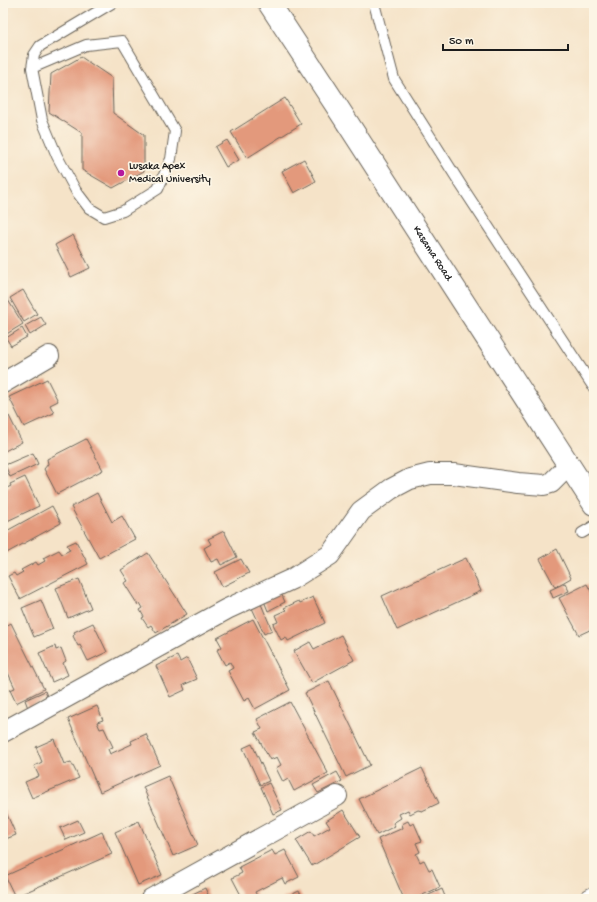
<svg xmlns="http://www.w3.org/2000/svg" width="597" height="902" viewBox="0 0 597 902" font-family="'Gochi Hand',sans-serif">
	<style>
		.building { fill: #e3997b }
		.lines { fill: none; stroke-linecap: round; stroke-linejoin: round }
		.service-casing { stroke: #686258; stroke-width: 12 }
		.minor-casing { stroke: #686258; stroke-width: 22 }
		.tertiary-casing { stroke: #686258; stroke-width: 24 }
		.service { stroke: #fff; stroke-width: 10 }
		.minor { stroke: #fff; stroke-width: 20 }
		.tertiary { stroke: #fff; stroke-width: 22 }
		.poi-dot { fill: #b5179e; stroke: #fcf5e5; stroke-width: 1.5 }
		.labels { text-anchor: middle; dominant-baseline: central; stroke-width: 3.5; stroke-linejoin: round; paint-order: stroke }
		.poi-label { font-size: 11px; fill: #1c1c1c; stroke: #fcf5e5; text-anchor: start }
		.street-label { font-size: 11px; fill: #1c1c1c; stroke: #fcf5e5 }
	</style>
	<rect width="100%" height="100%" fill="#fcf5e5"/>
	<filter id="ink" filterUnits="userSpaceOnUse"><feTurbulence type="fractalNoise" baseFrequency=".025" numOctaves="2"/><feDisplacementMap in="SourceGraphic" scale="8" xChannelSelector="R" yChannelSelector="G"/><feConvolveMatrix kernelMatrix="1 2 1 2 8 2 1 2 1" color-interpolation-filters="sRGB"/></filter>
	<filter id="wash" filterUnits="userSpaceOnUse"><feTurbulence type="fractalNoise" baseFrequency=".012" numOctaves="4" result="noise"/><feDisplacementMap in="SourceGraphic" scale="16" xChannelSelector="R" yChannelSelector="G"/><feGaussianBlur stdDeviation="0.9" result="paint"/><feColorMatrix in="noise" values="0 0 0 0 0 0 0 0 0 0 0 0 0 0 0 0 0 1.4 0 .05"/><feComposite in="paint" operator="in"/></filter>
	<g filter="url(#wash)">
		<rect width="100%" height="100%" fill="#f5e3c8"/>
		<g id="blocks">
			<!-- building -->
			<g class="building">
				<path d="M81,57L112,78L113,113L144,135V171L113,188L82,170V133L49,112L51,74Z"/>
				<path d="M285,98L301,124L247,158L231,132Z"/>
				<path d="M227,140L239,160L226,167L215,147Z"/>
				<path d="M304,159L316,181L294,193L282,171Z"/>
				<path d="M73,235L90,268L71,277L55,245Z"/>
				<path d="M23,290L37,314L24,322L10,298Z"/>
				<path d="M6,297L23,324L5,335L3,332V299Z"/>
				<path d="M41,317L46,325L30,335L25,326Z"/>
				<path d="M22,328L27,337L11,346L6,338Z"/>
				<path d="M47,379L58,401L50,405L54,413L24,427L9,397Z"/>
				<path d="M9,416L22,442L3,452V419Z"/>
				<path d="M86,439L103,470L57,494L44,469L48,464L47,459Z"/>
				<path d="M33,453L38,464L10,477L5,465Z"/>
				<path d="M25,477L39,506L3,523V490L11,486L10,484Z"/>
				<path d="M97,493L112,522L122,516L135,539L99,558L71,507Z"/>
				<path d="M52,506L61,523L3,555V533Z"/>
				<path d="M224,531L237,557L221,565L218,559L211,562L204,548L211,544L208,539Z"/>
				<path d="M76,541L88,564L20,599L8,576L14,573L16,576L23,572L21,570L36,562L38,565L45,561L43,558L59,550L62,554L70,550L67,545Z"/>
				<path d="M557,549L571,578L555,587L540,559Z"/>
				<path d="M148,553L187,614L156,633L151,625L148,627L142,618L144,617L140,610L143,608L140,603L138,605L124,583L128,581L121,570Z"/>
				<path d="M466,558L481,591L397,630L382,596Z"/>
				<path d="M241,559L249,573L222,587L215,572Z"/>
				<path d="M79,579L91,608L68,618L56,588Z"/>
				<path d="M565,583L569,591L553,598L550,590Z"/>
				<path d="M587,584L594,597V619L591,621L594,628L579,635L559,598Z"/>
				<path d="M281,593L285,602L268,611L264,601Z"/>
				<path d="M313,597L325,623L288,641L286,637L281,640L273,624L278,622L275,615L286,610L284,608L299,601L300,603Z"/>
				<path d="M41,600L53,629L34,637L22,608Z"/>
				<path d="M261,604L272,630L264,634L252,608Z"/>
				<path d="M253,619L290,690L255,709L249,698L244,701L228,671L233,668L230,662L225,665L217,650L222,647L217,638Z"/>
				<path d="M11,623L44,689L16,703L10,690L15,688L3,662V628Z"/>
				<path d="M93,623L107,652L88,661L80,645L78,646L73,636L75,634L74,632Z"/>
				<path d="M341,635L354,660L312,683L294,651L310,642L314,649Z"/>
				<path d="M55,646L56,650L61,648L66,661L63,663L68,675L52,682L39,653Z"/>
				<path d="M177,656L180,662L187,658L197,679L183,685L185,690L170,697L156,666Z"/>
				<path d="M329,681L370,765L346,777L305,693Z"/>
				<path d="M45,691L48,699L28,708L25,700Z"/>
				<path d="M290,702L328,773L294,791L288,779L283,782L276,768L281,765L277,757L270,760L255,732L262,729L257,719Z"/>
				<path d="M97,706L103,720L97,722L100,729L104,728L113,747L108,749L110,754L132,744L131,741L146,734L160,765L100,792L68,719Z"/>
				<path d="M54,739L64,764L71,762L79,778L32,798L25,782L39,776L34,766L42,762L36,747Z"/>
				<path d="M252,744L269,781L260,785L243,748Z"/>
				<path d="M422,768L439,803L422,811L418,810L410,814L408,810L399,814L401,818L393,823L395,826L377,835L359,799Z"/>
				<path d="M337,772L342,781L318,793L313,785Z"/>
				<path d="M168,776L198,845L173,856L143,787Z"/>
				<path d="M269,783L282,810L273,814L261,787Z"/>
				<path d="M5,810L16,835L3,840V811Z"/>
				<path d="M343,810L360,837L312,866L296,840L311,831L314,836L330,827L326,821Z"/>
				<path d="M78,820L84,832L66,840L60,828Z"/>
				<path d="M139,821L162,875L138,885L115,832Z"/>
				<path d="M408,821L410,825L414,823L422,841L416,843L420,852L416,854L420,862L424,860L429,870L432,869L440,887L414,899H404L378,839L403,828L402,824Z"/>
				<path d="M102,832L112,854L15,897L5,876Z"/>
				<path d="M272,850L275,855L285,850L299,877L285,884L282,878L255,892L258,898L243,899L232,878L242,873L239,867Z"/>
				<path d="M205,888L210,899H182Z"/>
				<path d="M442,889L446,899H420Z"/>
				<path d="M299,891L303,899H282Z"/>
			</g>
		</g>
	</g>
	<g filter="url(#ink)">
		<use href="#blocks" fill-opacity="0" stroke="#686258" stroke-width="1"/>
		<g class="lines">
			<!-- service casing -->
			<g class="service-casing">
				<g id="service">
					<path d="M374,3L394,79L461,185L594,388"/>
					<path d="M32,68L86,45L122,41L175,131L171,159L158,189L123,211L104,217L89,208L76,191L57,156L42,120L32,68L34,55L40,46L112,3"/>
					<path d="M582,533L594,526"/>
				</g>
			</g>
			<!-- minor casing -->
			<g class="minor-casing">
				<g id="minor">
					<path d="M3,383L49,356"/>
					<path d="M3,732L227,609L292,579L330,555L361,511L391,489L410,479L430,474H454L518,483L544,485L551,483L569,465"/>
					<path d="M151,899L337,796"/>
					<path d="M590,899L594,897"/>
				</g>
			</g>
			<!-- tertiary casing -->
			<g class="tertiary-casing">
				<g id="tertiary">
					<path id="s1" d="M269,3L334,102L594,504"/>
				</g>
			</g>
			<!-- service -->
			<use href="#service" class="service"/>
			<!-- minor -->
			<use href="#minor" class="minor"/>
			<!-- tertiary -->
			<use href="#tertiary" class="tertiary"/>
		</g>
	</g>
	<!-- markers -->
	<circle class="poi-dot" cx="121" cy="173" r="4"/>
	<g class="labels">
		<!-- poi labels -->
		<g class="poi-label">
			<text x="129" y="167">Lusaka Apex<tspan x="129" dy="13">Medical University</tspan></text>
		</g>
		<!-- street labels -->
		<g class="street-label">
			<text stroke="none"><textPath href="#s1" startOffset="299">Kasama Road</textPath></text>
		</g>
	</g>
	<!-- margin -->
	<rect width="597" height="902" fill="none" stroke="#fcf5e5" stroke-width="16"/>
	<!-- scale -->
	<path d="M443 44v6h125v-6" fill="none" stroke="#1c1c1c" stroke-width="2"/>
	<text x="449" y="44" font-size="12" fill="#1c1c1c" stroke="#fcf5e5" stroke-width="3" paint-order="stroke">50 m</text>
</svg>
